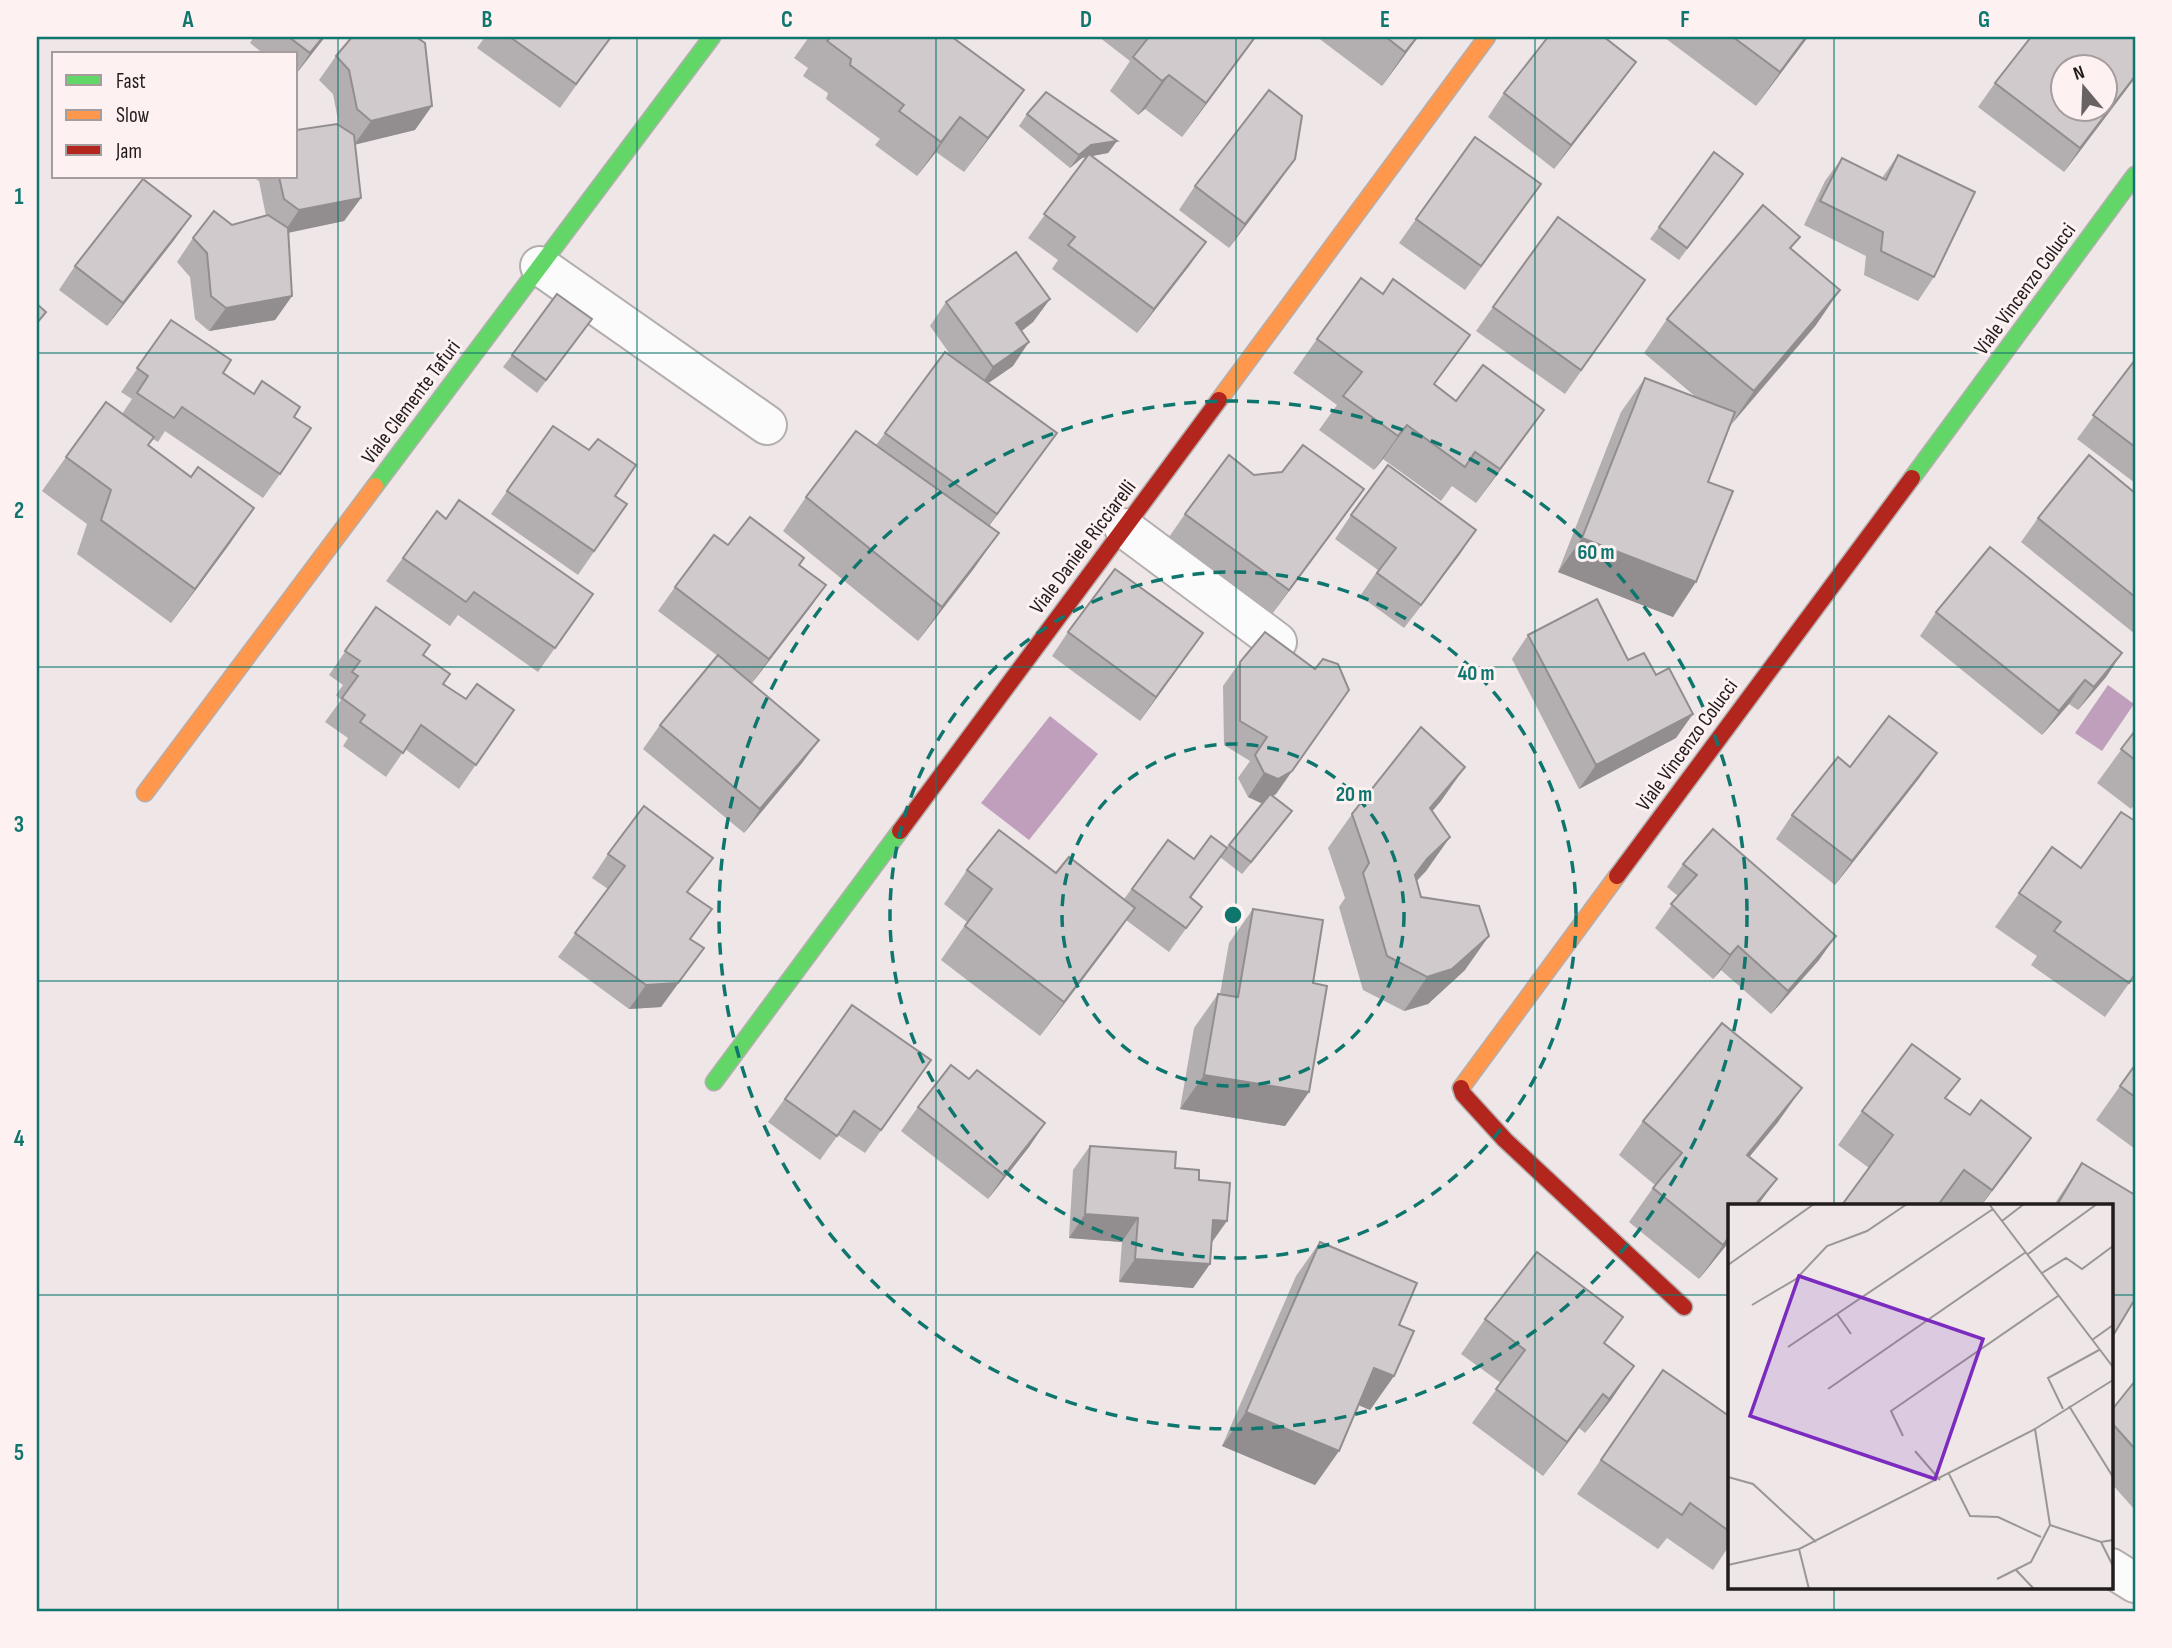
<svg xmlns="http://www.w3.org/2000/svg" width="2172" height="1648" viewBox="0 0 2172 1648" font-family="'Sofia Sans Condensed',sans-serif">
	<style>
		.water { fill: #bf9fbc }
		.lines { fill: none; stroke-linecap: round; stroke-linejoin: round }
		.street-casing { stroke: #b4aeae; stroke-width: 42 }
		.fast-casing { stroke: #b4aeae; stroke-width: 19 }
		.slow-casing { stroke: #b4aeae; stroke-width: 19 }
		.jam-casing { stroke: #b4aeae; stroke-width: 19 }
		.street { stroke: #fcfbfb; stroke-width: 38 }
		.fast { stroke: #63d668; stroke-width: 16 }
		.slow { stroke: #ff974d; stroke-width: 16 }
		.jam { stroke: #b3261e; stroke-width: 16 }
		.wall { fill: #b3aeaf }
		.shaded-wall { fill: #928d8f }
		.building { fill: #d0cacc; stroke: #928d8f; stroke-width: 2; fill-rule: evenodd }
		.grid { fill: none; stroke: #0f766e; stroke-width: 2; stroke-opacity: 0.55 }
		.ring { fill: none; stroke: #0f766e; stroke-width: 3.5; stroke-dasharray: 12 9 }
		.labels { text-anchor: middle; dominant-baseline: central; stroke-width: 6; stroke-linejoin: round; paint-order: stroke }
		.street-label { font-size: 21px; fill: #221d1d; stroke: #fdf1f2 }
		.inset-road { fill: none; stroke: #9c9696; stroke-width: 2 }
		.view { fill: #7b2cbf; fill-opacity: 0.15; stroke: #7b2cbf; stroke-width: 3.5 }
		.inset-edge { fill: none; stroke: #221d1d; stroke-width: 3.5 }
		.centre { fill: #0f766e; stroke: #fdf1f2; stroke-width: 3.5 }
		.ring-label { font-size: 21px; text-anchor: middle; font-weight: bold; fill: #0f766e; stroke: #fdf1f2; stroke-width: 6; stroke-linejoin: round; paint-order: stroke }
		.neatline { fill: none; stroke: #0f766e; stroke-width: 2.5 }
		.grid-label { font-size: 23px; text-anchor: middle; font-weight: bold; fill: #0f766e }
	</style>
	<rect width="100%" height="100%" fill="#eee6e7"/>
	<!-- water -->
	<g class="water">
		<path d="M2108,685L2134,704L2102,751L2075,733Z"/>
		<path d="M1050,716L1098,754L1029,840L981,803Z"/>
	</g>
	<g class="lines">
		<!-- street casing -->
		<g class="street-casing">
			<g id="street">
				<path d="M540,266L767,425"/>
				<path d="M1124,528L1277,642"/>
				<path d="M2111,1568L2135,1583"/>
			</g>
		</g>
		<!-- fast casing -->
		<g class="fast-casing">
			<g id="fast">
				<path d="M1912,478L2135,175"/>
				<path d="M375,486L712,37"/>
				<path d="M714,1082L900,831"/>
			</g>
		</g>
		<!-- slow casing -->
		<g class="slow-casing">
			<g id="slow">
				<path d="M1219,400L1487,37"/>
				<path d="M145,793L375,486"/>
				<path d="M1461,1088L1617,876"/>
			</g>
		</g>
		<!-- jam casing -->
		<g class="jam-casing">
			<g id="jam">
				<path d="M900,831L1219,400"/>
				<path d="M1617,876L1912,478"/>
				<path d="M1461,1088L1463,1094L1505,1140L1684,1307"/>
			</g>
		</g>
		<!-- street -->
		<use href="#street" class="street"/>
		<!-- fast -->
		<use href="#fast" class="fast"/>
		<!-- slow -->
		<use href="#slow" class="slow"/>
		<!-- jam -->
		<use href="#jam" class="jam"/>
	</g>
	<!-- wall -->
	<g class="wall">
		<path d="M254,37H325L296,74V54H264L250,43Z"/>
		<path d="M485,37H611L560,108L477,48Z"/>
		<path d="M809,37H952L1024,90L964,172L936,152L917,176L875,145L880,139L826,99L828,93L803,76L808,68L794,58Z"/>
		<path d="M1099,37H1256L1182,137L1145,109L1138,115L1110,91L1130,61Z"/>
		<path d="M1317,37H1418L1382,86Z"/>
		<path d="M1665,37H1808L1756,106L1665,38Z"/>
		<path d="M336,56L415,130L355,144L361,198L344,221L288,232L292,296L275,320L209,331L195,319L190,277L177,262L193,238L232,225L266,216L259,181L253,177H296L339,125L333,94L319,80Z"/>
		<path d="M1636,62L1619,85L1554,169L1488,117L1504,93Z"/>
		<path d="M2135,78L2064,172L1978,107L1995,83Z"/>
		<path d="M1027,114L1117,141L1108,153L1091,156L1206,242L1189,266L1137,333L1052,269L1058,260L1028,238L1087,157L1082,158L1070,168L1019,126Z"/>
		<path d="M1898,155L1934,277L1918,301L1864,275L1866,256L1804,225L1825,181L1842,158L1882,178Z"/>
		<path d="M1743,174L1679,260L1650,239L1659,227Z"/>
		<path d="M1278,183L1229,248L1179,210L1195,186Z"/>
		<path d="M1524,208L1465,290L1399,243L1416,219Z"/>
		<path d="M191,216L174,240L107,326L59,290L75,266Z"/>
		<path d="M1791,250L1816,325L1730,425L1708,482L1673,617L1558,572L1621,412L1645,378L1697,398L1644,353L1667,319Z"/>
		<path d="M1645,280L1565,394L1476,331L1493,307Z"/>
		<path d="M1383,294L1435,385L1456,401L1544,410L1476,503L1452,486L1441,501L1383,459L1374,470L1319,430L1337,405L1293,373L1317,339Z"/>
		<path d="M1050,299L1033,322L1022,331L1013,366L988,383L1057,433L989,526L975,567L918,641L783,531L806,497L876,445L885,433L952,357L930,326L946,302Z"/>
		<path d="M592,319L537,393L503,367L512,355Z"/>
		<path d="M171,320L223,373L253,393L294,417L280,474L263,498L165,431L158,442L153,439L148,446L231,542L171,623L77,554L87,524L42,491L66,457L122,414L132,399L121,392Z"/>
		<path d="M2135,360V483L2077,439Z"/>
		<path d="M553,426L615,496L627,504L578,575L491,514Z"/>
		<path d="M1282,472L1364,489L1272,614L1169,537L1185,514L1254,475Z"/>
		<path d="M2135,493V634L2021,542L2038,518Z"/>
		<path d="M437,511L446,519L593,594L538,672L458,615L450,626L386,581Z"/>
		<path d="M1351,515L1460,554L1404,628L1360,596L1378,570L1335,539Z"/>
		<path d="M728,545L799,565L826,585L809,609L752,683L734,669L819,740L802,763L744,833L643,749L660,725L718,656L658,611L675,587Z"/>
		<path d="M376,607L423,655L444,684L466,699L514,710L459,789L405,749L386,777L343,746L348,738L325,722L341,700L336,695L343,685L329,675Z"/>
		<path d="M1936,612L2122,653L2106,677L2078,710L2069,704L2042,735L1920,636Z"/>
		<path d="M1068,632L1203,633L1140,721L1052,656Z"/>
		<path d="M1528,635L1628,660L1676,738L1579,789L1512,659Z"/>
		<path d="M1240,662L1315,669L1349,690L1276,794L1273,796L1292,811L1242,874L1220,857L1191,898L1185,930L1169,952L1126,920L1040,1036L941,960L967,922L944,904L967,870L1056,873L1124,899L1168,840L1194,859L1227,847L1265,800L1261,803L1248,797L1238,778L1250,761L1224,745L1223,686Z"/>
		<path d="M2135,731V804L2131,809L2097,783Z"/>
		<path d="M1920,777L1835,885L1776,839L1792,815Z"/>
		<path d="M1441,801L1432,811L1450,837L1426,871L1417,881L1421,897L1465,970L1428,1004L1404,1011L1363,990L1339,907L1345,898L1328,848L1352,814Z"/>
		<path d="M2052,847L2135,975L2105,1017L2031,965L2037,956L1995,927Z"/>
		<path d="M608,854L688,892L690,939L704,948L661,1007L629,1009L558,957L608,889L592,878Z"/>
		<path d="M1683,864L1819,960L1771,1014L1721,970L1713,979L1655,928L1678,896L1667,887Z"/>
		<path d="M1253,909L1313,983L1309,1092L1285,1126L1180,1109L1194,1028L1218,994H1220L1229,943Z"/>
		<path d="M852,1005L931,1060L865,1153L838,1135L820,1160L768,1122Z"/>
		<path d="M2135,1065V1149L2096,1120Z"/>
		<path d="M969,1079L1045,1123L1029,1147L988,1199L901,1131L918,1107Z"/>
		<path d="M1946,1098L1970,1115L2031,1138L1982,1205H1942L1940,1204L1939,1205H1841L1869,1168L1838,1145L1862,1111Z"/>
		<path d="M1643,1121L1778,1122L1749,1157L1729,1242L1699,1279L1629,1222L1655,1185L1619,1155Z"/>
		<path d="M1090,1146L1199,1180L1211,1243L1210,1264L1193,1288L1119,1282L1122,1242L1069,1238L1073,1170Z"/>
		<path d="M2082,1163L2111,1205H2054L2059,1197Z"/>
		<path d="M1320,1242L1399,1325L1394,1376L1370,1410L1359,1405L1339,1451L1315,1485L1222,1446L1296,1276Z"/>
		<path d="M1485,1319L1605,1344L1634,1366L1611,1400L1585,1433L1579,1428L1543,1476L1472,1423L1501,1383L1461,1354Z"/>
		<path d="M1663,1370L1729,1416V1546L1713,1570L1667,1538L1658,1549L1577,1494Z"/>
		<path d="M2135,1381V1510L2111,1483V1411Z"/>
	</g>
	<!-- shaded-wall -->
	<g class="shaded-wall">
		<path d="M323,37H325L296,74L310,53Z"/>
		<path d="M1255,37H1256L1182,137L1206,103Z"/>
		<path d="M1417,37H1418L1382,86L1405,52Z"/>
		<path d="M1806,37H1808L1756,106L1780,72Z"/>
		<path d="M1636,62L1619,85L1554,169L1571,145Z"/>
		<path d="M1169,75L1145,109L1138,115L1162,81Z"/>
		<path d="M2135,76V78L2064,172L2080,148Z"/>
		<path d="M1024,90L1000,124L964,172L988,138Z"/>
		<path d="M432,106L415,130L354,145L371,121Z"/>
		<path d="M960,117L936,152L917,176L941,142Z"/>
		<path d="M1117,141L1108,153L1082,158L1070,168L1079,155L1091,145Z"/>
		<path d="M1295,159L1278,183L1229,248L1245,224Z"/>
		<path d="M361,198L344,221L283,234L299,210Z"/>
		<path d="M191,216L174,240L107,326L123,303Z"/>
		<path d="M1206,242L1189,266L1137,333L1154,309Z"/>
		<path d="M1840,290L1816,325L1730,426L1754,391Z"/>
		<path d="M292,296L275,320L209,331L226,308Z"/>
		<path d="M1050,299L1033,322L1000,347L1016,323Z"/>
		<path d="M1029,342L1013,366L977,391L993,367Z"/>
		<path d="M1544,410L1520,444L1476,503L1500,469Z"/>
		<path d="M1407,425L1383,459L1374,470L1398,436Z"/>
		<path d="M1057,433L1040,457L980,538L997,514Z"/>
		<path d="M1364,489L1347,513L1272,614L1289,590Z"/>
		<path d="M254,508L231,542L171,623L195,589Z"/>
		<path d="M1476,530L1460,554L1404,628L1421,605Z"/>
		<path d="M999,533L975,567L918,641L942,607Z"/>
		<path d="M1582,538L1696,582L1673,617L1558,572Z"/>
		<path d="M826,585L809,609L752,683L769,659Z"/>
		<path d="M1203,633L1186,657L1140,721L1156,697Z"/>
		<path d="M2122,653L2106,677L2078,710L2094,687Z"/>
		<path d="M2085,680L2069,704L2042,735L2059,711Z"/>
		<path d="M1693,714L1676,738L1579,789L1596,765Z"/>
		<path d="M819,740L802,763L744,833L760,809Z"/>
		<path d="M1937,753L1920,777L1835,885L1852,861Z"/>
		<path d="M1465,767L1441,801L1406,842L1430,808Z"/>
		<path d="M1292,771L1276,794L1261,803L1248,797L1264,773Z"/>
		<path d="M1292,811L1283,823L1242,874L1251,862Z"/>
		<path d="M1450,837L1426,871L1404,893L1427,859Z"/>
		<path d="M1135,908L1111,942L1040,1036L1064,1002Z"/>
		<path d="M1489,936L1465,970L1428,1004L1404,1011L1427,977Z"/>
		<path d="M1836,936L1819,960L1771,1014L1788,991Z"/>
		<path d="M1738,946L1721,970L1713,979L1730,955Z"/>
		<path d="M704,948L661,1007L629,1009L646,985Z"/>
		<path d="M1204,1075L1309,1092L1285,1126L1180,1109Z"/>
		<path d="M1802,1088L1778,1122L1723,1189L1747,1155Z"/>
		<path d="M1045,1123L1029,1147L988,1199L1004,1175Z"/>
		<path d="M2031,1138L2007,1172L1981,1205L1992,1190Z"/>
		<path d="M1777,1179L1758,1205H1755Z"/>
		<path d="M1085,1214L1138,1218L1122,1242L1069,1238Z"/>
		<path d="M1213,1220L1227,1221L1210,1245Z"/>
		<path d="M1729,1237V1242L1699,1279L1723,1245Z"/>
		<path d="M1135,1259L1210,1264L1193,1288L1119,1282Z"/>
		<path d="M1634,1366L1611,1400L1585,1433L1609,1399Z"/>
		<path d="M1374,1368L1394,1376L1370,1410L1351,1402Z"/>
		<path d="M1603,1394L1579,1428L1543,1476L1567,1442Z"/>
		<path d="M1246,1412L1339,1451L1315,1485L1222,1446Z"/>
	</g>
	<!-- building -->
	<g class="building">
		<path d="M289,37H323L310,53Z"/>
		<path d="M352,37H416L425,43L432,106L371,121L357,109L349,70L336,56Z"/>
		<path d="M510,37H611L576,84Z"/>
		<path d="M831,37H952L1024,90L988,138L960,117L941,142L899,111L904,105L850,65L851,59L827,41Z"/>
		<path d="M1149,37H1255L1206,103L1169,75L1162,81L1133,57Z"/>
		<path d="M1386,37H1417L1405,52Z"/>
		<path d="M1548,37H1604L1636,62L1571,145L1504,93Z"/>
		<path d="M1733,37H1806L1780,72Z"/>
		<path d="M2031,37H2135V76L2080,148L1995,83ZM2063,66H2105V108H2063Z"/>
		<path d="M1269,90L1302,116L1295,159L1245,224L1195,186Z"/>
		<path d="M1046,92L1117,141L1091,145L1079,155L1027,114Z"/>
		<path d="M337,124L354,135L361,198L299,210L284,199L279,177H296V130Z"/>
		<path d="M1475,137L1541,184L1481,266L1416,219Z"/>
		<path d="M1714,152L1743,174L1687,248L1659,227Z"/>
		<path d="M1089,154L1206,242L1154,309L1068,245L1075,237L1044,214Z"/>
		<path d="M1898,155L1975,192L1934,277L1881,251L1883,232L1820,201L1842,158L1886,180Z"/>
		<path d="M143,179L191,216L123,303L75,266Z"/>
		<path d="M1763,205L1800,237L1790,248L1840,290L1754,391L1667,319Z"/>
		<path d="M214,211L232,225L268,215L288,228L292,296L226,308L211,296L207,253L193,238Z"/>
		<path d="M1558,217L1645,280L1581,370L1493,307Z"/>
		<path d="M1016,252L1050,299L1016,323L1029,342L993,367L946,302Z"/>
		<path d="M1361,278L1383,294L1393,279L1470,335L1434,384L1456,401L1483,365L1544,410L1500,469L1475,452L1465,467L1407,425L1398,436L1343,396L1362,372L1317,339Z"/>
		<path d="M557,294L592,319L546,380L512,355Z"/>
		<path d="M37,304L46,312L37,323Z"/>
		<path d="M171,320L231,360L223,373L254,394L262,381L300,407L294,417L311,428L280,474L182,407L174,418L137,393L148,376L137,368Z"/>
		<path d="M945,352L1057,433L997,514L885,433Z"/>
		<path d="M2135,360V447L2093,415Z"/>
		<path d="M1645,378L1735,412L1708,482L1733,491L1696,582L1582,538Z"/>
		<path d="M106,402L154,437L148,445L191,477L198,467L254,508L195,589L101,520L111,490L66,457Z"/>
		<path d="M553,426L589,450L598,439L636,465L615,496L627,504L594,551L507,491Z"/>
		<path d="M856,431L999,533L942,607L806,497Z"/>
		<path d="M1303,445L1364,489L1289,590L1185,514L1229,455L1254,475L1282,472Z"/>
		<path d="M2089,455L2135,493V597L2038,518Z"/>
		<path d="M1388,465L1476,530L1421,605L1377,573L1396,548L1351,515Z"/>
		<path d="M459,500L593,594L555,648L474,592L466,602L403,558L437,511L446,519Z"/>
		<path d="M750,517L804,558L799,565L826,585L769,659L675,587L714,535L728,545Z"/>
		<path d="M1990,547L2122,653L2094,687L2085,680L2059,711L1936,612Z"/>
		<path d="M1115,569L1203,633L1156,697L1068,632Z"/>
		<path d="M1597,599L1628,660L1644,653L1656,675L1669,668L1693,714L1596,765L1528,635Z"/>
		<path d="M376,607L430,645L423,655L450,674L443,684L466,699L477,684L514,710L476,765L421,725L403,753L360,722L365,715L342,698L358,676L352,672L360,661L345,651Z"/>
		<path d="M1265,632L1315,669L1323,659L1338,664L1349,690L1292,771L1278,779L1264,773L1255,755L1267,737L1240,721V662Z"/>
		<path d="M718,655L819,740L760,809L660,725Z"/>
		<path d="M1889,716L1937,753L1852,861L1792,815L1838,757L1850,767Z"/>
		<path d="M1421,727L1465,767L1430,808L1450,837L1427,859L1415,875L1421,897L1479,906L1489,936L1452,969L1427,977L1387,956L1363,873L1369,863L1352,814Z"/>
		<path d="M2135,731V760L2121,749Z"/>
		<path d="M1270,794L1292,811L1251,862L1229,845Z"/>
		<path d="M644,806L713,858L687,892L712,909L690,939L704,948L678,983L646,985L575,933L625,866L608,854Z"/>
		<path d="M2121,812L2135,821V974L2129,983L2054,931L2061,922L2019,893L2052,847L2081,868Z"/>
		<path d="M1713,829L1836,936L1788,991L1738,946L1730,955L1671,904L1697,875L1683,864Z"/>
		<path d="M999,830L1056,873L1069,857L1135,908L1064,1002L965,926L992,889L967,870Z"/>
		<path d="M1211,836L1227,848L1190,897L1202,907L1186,928L1132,889L1168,840L1194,859Z"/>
		<path d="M1253,909L1323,920L1313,983L1327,986L1309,1092L1204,1075L1218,994L1238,997Z"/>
		<path d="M852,1005L931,1060L881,1130L854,1111L837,1136L785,1099Z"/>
		<path d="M1722,1023L1802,1088L1747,1155L1777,1179L1755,1205H1729V1237L1723,1245L1653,1188L1682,1153L1643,1121Z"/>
		<path d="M1912,1044L1960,1079L1945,1098L1970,1115L1981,1100L2031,1138L1992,1190L1964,1170L1938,1205H1842L1893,1135L1862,1111Z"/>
		<path d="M951,1065L969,1079L977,1070L1045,1123L1004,1175L918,1107Z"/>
		<path d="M2135,1065V1097L2120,1086Z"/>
		<path d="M1090,1146L1176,1152L1175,1168L1199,1170V1180L1230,1183L1227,1221L1213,1220L1210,1264L1135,1259L1138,1218L1085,1214Z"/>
		<path d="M2082,1163L2135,1195V1299L2111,1339V1205H2057Z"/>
		<path d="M1320,1242L1417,1283L1399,1325L1414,1331L1394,1376L1374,1368L1339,1451L1246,1412Z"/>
		<path d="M1537,1252L1623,1317L1604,1343L1634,1366L1609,1399L1603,1394L1567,1442L1496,1389L1525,1350L1485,1319Z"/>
		<path d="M1663,1370L1729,1416V1531L1690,1503L1682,1515L1601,1460Z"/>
		<path d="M2135,1381V1449L2111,1422V1411Z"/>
	</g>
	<!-- grid -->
	<path class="grid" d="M338,37V1611M637,37V1611M936,37V1611M1236,37V1611M1535,37V1611M1834,37V1205M37,353H2135M37,667H2135M37,981H2135M37,1295H1729M2111,1295H2135M1834,1587V1611"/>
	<!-- distance rings -->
	<g class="ring">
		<circle cx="1233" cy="915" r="171"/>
		<circle cx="1233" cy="915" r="343"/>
		<circle cx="1233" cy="915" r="514"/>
	</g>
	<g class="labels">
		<!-- street labels -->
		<g class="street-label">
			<text transform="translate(2025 289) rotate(-54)">Viale Vincenzo Colucci</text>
			<text transform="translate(411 402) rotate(-53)">Viale Clemente Tafuri</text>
			<text transform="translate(1083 547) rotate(-53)">Viale Daniele Ricciarelli</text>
			<text transform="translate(1687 745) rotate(-54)">Viale Vincenzo Colucci</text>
		</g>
	</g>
	<!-- overview -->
	<g transform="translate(1728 1204)">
		<rect width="385" height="385" fill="#eee6e7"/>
		<path class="inset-road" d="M261,0L385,163M274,17L296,0M300,50L369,0M0,61L86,0M314,69L338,54L354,65L385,42M24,101L68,75L99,42L139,27L179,0M109,110L123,130M364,136L385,121M60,143L265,5M100,185L298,48M341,202L385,273M335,205L320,174L371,146M307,225L322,321M175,232L163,207L330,92M187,247L212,276M221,270L242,312L270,313L313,333M0,273L25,280L88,338M373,338L385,362M0,361L71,345M288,366L306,385M269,375L303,358L322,321L373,338L385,336M81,385L71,345L307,225L385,176"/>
		<path class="view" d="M71,72L255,135L207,275L22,212Z"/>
		<rect width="385" height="385" class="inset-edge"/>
	</g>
	<circle cx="1233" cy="915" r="10" class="centre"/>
	<g class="ring-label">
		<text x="1596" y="559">60 m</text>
		<text x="1476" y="680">40 m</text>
		<text x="1354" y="801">20 m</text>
	</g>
	<!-- border -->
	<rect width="2172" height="1648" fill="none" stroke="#fdf1f2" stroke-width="77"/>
	<!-- legend -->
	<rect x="52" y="52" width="245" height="126" fill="#fdf1f2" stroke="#a59c9d" stroke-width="2"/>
	<rect x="66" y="75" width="35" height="10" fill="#63d668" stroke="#a59c9d" stroke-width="2"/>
	<text x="116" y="88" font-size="21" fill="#221d1d">Fast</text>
	<rect x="66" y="110" width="35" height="10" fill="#ff974d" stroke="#a59c9d" stroke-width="2"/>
	<text x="116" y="122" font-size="21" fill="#221d1d">Slow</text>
	<rect x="66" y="145" width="35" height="10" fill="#b3261e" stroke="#a59c9d" stroke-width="2"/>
	<text x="116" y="158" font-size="21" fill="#221d1d">Jam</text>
	<!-- north arrow -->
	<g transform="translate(2084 88) rotate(341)"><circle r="33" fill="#fdf1f2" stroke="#a59c9d" stroke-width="2"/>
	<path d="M0-5L12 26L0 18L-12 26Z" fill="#696364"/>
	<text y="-10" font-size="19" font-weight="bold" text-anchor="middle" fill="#221d1d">N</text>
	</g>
	<rect x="38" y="38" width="2096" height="1572" class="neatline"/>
	<g class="grid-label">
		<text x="188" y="27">A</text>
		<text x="487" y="27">B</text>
		<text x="787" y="27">C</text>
		<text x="1086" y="27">D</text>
		<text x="1385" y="27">E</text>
		<text x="1685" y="27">F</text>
		<text x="1984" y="27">G</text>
		<text x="19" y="204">1</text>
		<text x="19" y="518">2</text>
		<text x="19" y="832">3</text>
		<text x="19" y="1146">4</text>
		<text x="19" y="1460">5</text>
	</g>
</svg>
